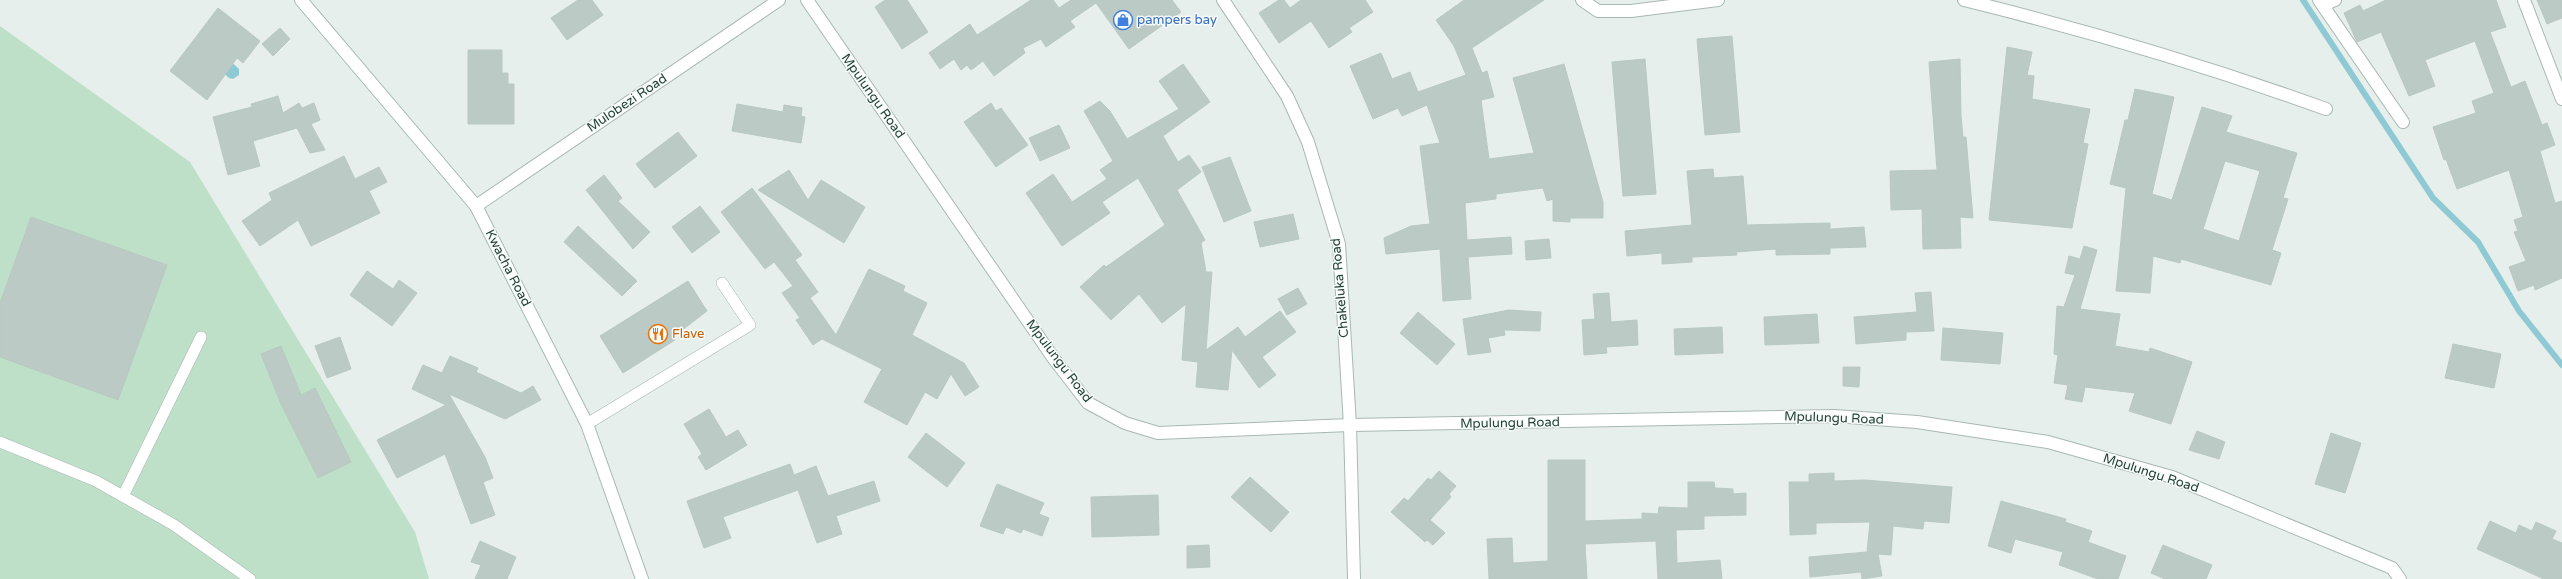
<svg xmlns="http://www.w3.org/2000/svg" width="2562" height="579" viewBox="0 0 2562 579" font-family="'Varela Round',sans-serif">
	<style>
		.green { fill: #bfe0c8 }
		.water { fill: #8ec9d4 }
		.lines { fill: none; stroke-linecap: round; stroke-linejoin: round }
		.stream { stroke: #8ec9d4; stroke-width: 6 }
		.building { fill: #bbcac4; stroke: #b8c9c2; fill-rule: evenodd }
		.lane-casing { stroke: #a8b8b2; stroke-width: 12 }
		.street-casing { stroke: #a8b8b2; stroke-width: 14 }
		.secondary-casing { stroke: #a4bbb3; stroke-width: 14 }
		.lane { stroke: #fff; stroke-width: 11 }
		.street { stroke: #fff; stroke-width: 12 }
		.secondary { stroke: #fff; stroke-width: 12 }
		.labels { text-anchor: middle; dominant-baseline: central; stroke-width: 3; stroke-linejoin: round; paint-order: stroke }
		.shop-label { font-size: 13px; fill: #366cbe; stroke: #f7fbf9; text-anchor: start }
		.street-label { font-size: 13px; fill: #24423a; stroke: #f7fbf9 }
		.food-label { font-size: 13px; fill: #c56008; stroke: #f7fbf9; text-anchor: start }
	</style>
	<rect width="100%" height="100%" fill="#e6efeb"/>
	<!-- green -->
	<path class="green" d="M0,26L190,162L415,532L429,579H0Z"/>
	<!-- water -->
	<path class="water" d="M226,57L239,69V75L233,79L229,78L217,67Z"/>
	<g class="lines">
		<!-- stream -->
		<path class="stream" d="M2303,0L2433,198L2478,242L2519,311L2562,365"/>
	</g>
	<!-- building -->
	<g class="building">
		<path d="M578,0H592L603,15L567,40L551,18Z"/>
		<path d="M885,0H907L928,32L902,49L875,7Z"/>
		<path d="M1031,0H1053L1059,8L1071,0H1172L1181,12L1129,49L1096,3L1070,21L1075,27L1046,47L1041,39L1023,48L1025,53L994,76L983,61L971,70L967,65L961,70L954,59L940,69L929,53L970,24L977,35Z"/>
		<path d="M1279,0H1284L1290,8L1301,0H1365L1373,12L1349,28L1352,32L1329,48L1311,21L1279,43L1259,13Z"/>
		<path d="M1464,0H1544L1472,48L1482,73L1487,71L1494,97L1481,100L1489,159L1534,153L1513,78L1564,64L1603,202V218H1570V222L1553,221V199L1547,201L1543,188L1496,194V199L1465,203L1467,240L1511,237L1512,254L1468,257L1471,299L1443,301L1440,249L1386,254L1384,238L1411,226L1430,224L1420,146L1440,143L1427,105L1402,116L1398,108L1373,119L1350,66L1381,53L1392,79L1410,72L1418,92L1466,75L1454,46L1436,20Z"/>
		<path d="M2386,0H2496L2506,27L2490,32L2511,87L2525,81L2542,125L2547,123L2555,145L2540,151L2555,203L2562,201V278L2535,290L2534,285L2518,291L2509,267L2526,261L2514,232L2518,231L2514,220L2523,217L2509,170L2457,189L2446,159L2444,160L2433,127L2476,113L2472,101L2494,93L2475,41L2425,60L2435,86L2409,96L2381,32L2357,42L2344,13L2360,5L2363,11Z"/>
		<path d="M2537,0H2562V18L2547,24Z"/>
		<path d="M218,8L260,41L243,63L237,58L207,100L170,71Z"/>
		<path d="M280,28L290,39L273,56L262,44Z"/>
		<path d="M1732,36L1740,132L1705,135L1697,39Z"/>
		<path d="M2007,47L2032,52L2027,75L2034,76L2032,99L2090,109L2083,143L2088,144L2072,228L1989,220Z"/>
		<path d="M468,50H502V73H508V84H514V124H468Z"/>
		<path d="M1645,59L1656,194L1623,196L1612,62Z"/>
		<path d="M1960,59L1961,116L1963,137H1966L1973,218L1960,217L1961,248L1923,249L1922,209L1891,210L1890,171L1937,170L1929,62Z"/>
		<path d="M1183,64L1210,102L1163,136L1178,162L1189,155L1201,172L1177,190L1205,240L1201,243L1206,272H1212L1206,350L1238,327L1245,337L1280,311L1296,332L1262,357L1276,375L1259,388L1232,350L1228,390L1196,387L1198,362L1182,360L1186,304L1162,323L1139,294L1111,320L1080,287L1104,265L1106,267L1165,225L1138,178L1102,202L1110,213L1062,246L1026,193L1053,174L1072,202L1107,179L1100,170L1113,161L1084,111L1100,101L1110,111L1127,139L1179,109L1159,81Z"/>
		<path d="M2135,89L2174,97L2152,194L2172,200L2202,107L2232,116L2226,132L2297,153L2283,198L2288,199L2272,250L2281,253L2271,285L2181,259L2180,263L2153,256L2150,293L2116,291L2126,188L2110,184L2125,120H2128ZM2225,161L2260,171L2239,241L2203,229Z"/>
		<path d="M278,96L283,113L299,103L302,108L314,103L320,120L311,124L325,150L310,153L297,128L253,141L260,166L228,175L213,117L252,107L251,104Z"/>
		<path d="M991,103L996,111L1001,108L1028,145L996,167L964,122Z"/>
		<path d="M737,104L783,112L784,105L802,108L801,116L805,117L801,143L732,131Z"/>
		<path d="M1059,125L1070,148L1040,161L1029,138Z"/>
		<path d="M678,132L697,156L655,188L636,164Z"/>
		<path d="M344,156L355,179L379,167L387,182L369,191L380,213L311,246L298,220L260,246L242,221L272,200L269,193Z"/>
		<path d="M1230,157L1251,211L1224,222L1202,167Z"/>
		<path d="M1713,169L1714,178L1743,176L1747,225L1830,223V229L1864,227L1866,247L1830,248V254L1776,255V249L1736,252L1737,255L1692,257V262L1662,264V253L1627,256L1625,231L1692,225L1687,171Z"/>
		<path d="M789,170L808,200L821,180L865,207L844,243L758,190Z"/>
		<path d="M604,175L622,198L618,201L650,232L633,249L586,190Z"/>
		<path d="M752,188L802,255L795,260L818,292L810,298L836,335L869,269L905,286L903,291L927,303L912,335L964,363L979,387L965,396L951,374L937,399L925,392L907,425L864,402L882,369L822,339L813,345L796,320L800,318L782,293L793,286L774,262L765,269L721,212Z"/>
		<path d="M700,206L720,232L692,253L672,227Z"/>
		<path d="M1293,214L1299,239L1260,247L1254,222Z"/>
		<path d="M31,217L167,265L118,400L0,357V303Z"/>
		<path d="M578,226L637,281L622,296L564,242Z"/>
		<path d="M1549,239L1551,258L1526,260L1525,241Z"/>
		<path d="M2084,246L2097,250L2080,309L2120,314L2115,346L2149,352L2150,348L2192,362L2171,424L2129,411L2135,393L2085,387L2082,402L2065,399L2068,385L2054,383L2058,355L2054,354L2057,306L2064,307L2075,275L2065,273L2069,256L2080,259Z"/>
		<path d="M367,271L393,289L399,280L417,293L392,326L350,295Z"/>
		<path d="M688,281L707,311L673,337L675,340L623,373L600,336Z"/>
		<path d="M1298,288L1307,304L1287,315L1278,299Z"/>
		<path d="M1931,292L1934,331L1906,332V340L1856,344L1854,317L1917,312L1915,293Z"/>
		<path d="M1609,293L1611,322L1637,320L1638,345L1606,347L1607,353L1584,355L1582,320L1595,319L1593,294Z"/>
		<path d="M1509,310L1541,312L1540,331L1504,330L1505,335L1488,338L1491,352L1468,355L1463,319Z"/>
		<path d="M1418,312L1455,344L1437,365L1400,333Z"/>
		<path d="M1817,314L1819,343L1765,345L1764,317Z"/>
		<path d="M1722,327L1723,353L1675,355L1674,329Z"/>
		<path d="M1943,328L2003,333L2000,364L1941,360Z"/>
		<path d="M340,337L351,369L327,378L315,346Z"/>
		<path d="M2453,344L2501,354L2494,388L2445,378Z"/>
		<path d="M281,346L301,395L315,388L351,462L318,478L281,404L261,354Z"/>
		<path d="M450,356L478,368L476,372L521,393L533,386L541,400L505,419L449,394L485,457L493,478L483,482L495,515L471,524L445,454L397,478L377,440L446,405L412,389L423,365L442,373Z"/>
		<path d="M1843,367H1860L1859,387L1843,386Z"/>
		<path d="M709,409L726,437L738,430L747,445L706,470L698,457L702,454L684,424Z"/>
		<path d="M2197,431L2225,442L2219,459L2189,450Z"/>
		<path d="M926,433L965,463L947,487L908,457Z"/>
		<path d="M2331,433L2361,443L2345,493L2315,484Z"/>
		<path d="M1548,460H1585V521L1642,519V513L1658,514L1659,507L1688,508V482H1714L1715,488L1733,489V494L1746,493V515L1704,516V529L1676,530L1677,563L1720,560L1722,579H1658L1656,541L1585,544L1587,579H1489L1487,539L1512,538L1513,563L1548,561Z"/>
		<path d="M790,464L794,475L816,466L828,496L874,481L880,501L836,516L842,534L817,543L798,490L723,517L731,538L704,548L687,501Z"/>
		<path d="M1439,471L1456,486L1449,494L1451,497L1430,520L1445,533L1433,545L1427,540L1425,542L1391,512L1404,498L1408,501L1428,478L1431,480Z"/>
		<path d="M1834,473V481L1865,480L1952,487L1949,523L1924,521L1923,529L1893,526L1891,555L1878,554L1882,576L1862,579L1861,572L1810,577L1809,557L1867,552L1870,522L1816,523V534L1790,535L1789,482H1809V474Z"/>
		<path d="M1250,477L1289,512L1271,532L1231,497Z"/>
		<path d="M997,484L1044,503L1039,514L1049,518L1042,536L1023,529L1021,533L1006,527L1003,534L980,526Z"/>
		<path d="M1158,495L1159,535L1092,537L1091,497Z"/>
		<path d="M2001,501L2066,519L2065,522L2092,531L2088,542L2126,556L2118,579H2098L2059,565L2063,552L2015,539L2011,553L1988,546Z"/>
		<path d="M2490,521L2516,533L2519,525L2532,531L2536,522L2556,531L2552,539L2562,543V579H2544L2477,549Z"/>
		<path d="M480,541L516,557L507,579H475L481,565L471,562Z"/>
		<path d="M1209,545L1210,567L1187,568V546Z"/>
		<path d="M2163,545L2212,565L2206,579H2165L2151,573Z"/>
	</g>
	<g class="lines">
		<!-- lane casing -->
		<g class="lane-casing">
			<g id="lane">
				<path d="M587,424L750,325L722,283"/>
				<path d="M0,442L96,481L174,525L250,579"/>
				<path d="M123,496L201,337"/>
			</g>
		</g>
		<!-- street casing -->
		<g class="street-casing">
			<g id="street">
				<path d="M807,0L1054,359L1088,403L1125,423L1158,433L1350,425L1834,416L1917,422L2048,442L2172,477L2392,568L2400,579"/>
				<path d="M1223,0L1287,96L1308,142L1339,244L1350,425L1354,579"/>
				<path d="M1582,0L1598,11H1631L1718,0"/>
				<path d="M1964,0C2086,30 2207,66 2326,109"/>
				<path d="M2319,0L2403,122"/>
				<path d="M2524,0L2562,99"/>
				<path d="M2323,5L2335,0"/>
				<path d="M476,206L779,0"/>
			</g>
		</g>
		<!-- secondary casing -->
		<g class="secondary-casing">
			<path id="secondary" d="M301,0L476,206L587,424L642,579"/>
		</g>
		<!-- lane -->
		<use href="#lane" class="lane"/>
		<!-- street -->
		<use href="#street" class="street"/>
		<!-- secondary -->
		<use href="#secondary" class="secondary"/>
	</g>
	<!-- icons -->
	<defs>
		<g id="shop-ring" transform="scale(1)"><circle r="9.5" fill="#f7fbf9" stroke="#3f7fe0" stroke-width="1.5"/><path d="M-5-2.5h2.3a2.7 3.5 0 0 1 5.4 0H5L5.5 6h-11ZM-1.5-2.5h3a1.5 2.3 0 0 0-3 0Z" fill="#3f7fe0"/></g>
		<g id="restaurant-ring" transform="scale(1)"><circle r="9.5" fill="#f7fbf9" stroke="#e8710a" stroke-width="1.5"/><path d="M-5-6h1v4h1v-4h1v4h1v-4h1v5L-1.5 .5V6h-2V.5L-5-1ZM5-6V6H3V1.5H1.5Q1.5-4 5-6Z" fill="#e8710a"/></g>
	</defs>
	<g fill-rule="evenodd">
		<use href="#shop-ring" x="1123" y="20"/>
		<use href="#restaurant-ring" x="658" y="334"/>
	</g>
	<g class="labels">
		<!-- shop labels -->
		<g class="shop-label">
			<text x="1137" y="20">pampers bay</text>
		</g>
		<!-- street labels -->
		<g class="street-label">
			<text transform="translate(873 96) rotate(55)">Mpulungu Road</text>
			<text transform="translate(627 103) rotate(-34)">Mulobezi Road</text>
			<text transform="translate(508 268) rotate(63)">Kwacha Road</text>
			<text transform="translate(1340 288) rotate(-95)">Chakeluka Road</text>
			<text transform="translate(1059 361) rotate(53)">Mpulungu Road</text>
			<text transform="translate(1834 418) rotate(2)">Mpulungu Road</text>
			<text transform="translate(1510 423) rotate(-1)">Mpulungu Road</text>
			<text transform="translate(2151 473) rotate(18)">Mpulungu Road</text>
		</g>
		<!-- food labels -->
		<g class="food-label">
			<text x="672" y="334">Flave</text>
		</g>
	</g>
</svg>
